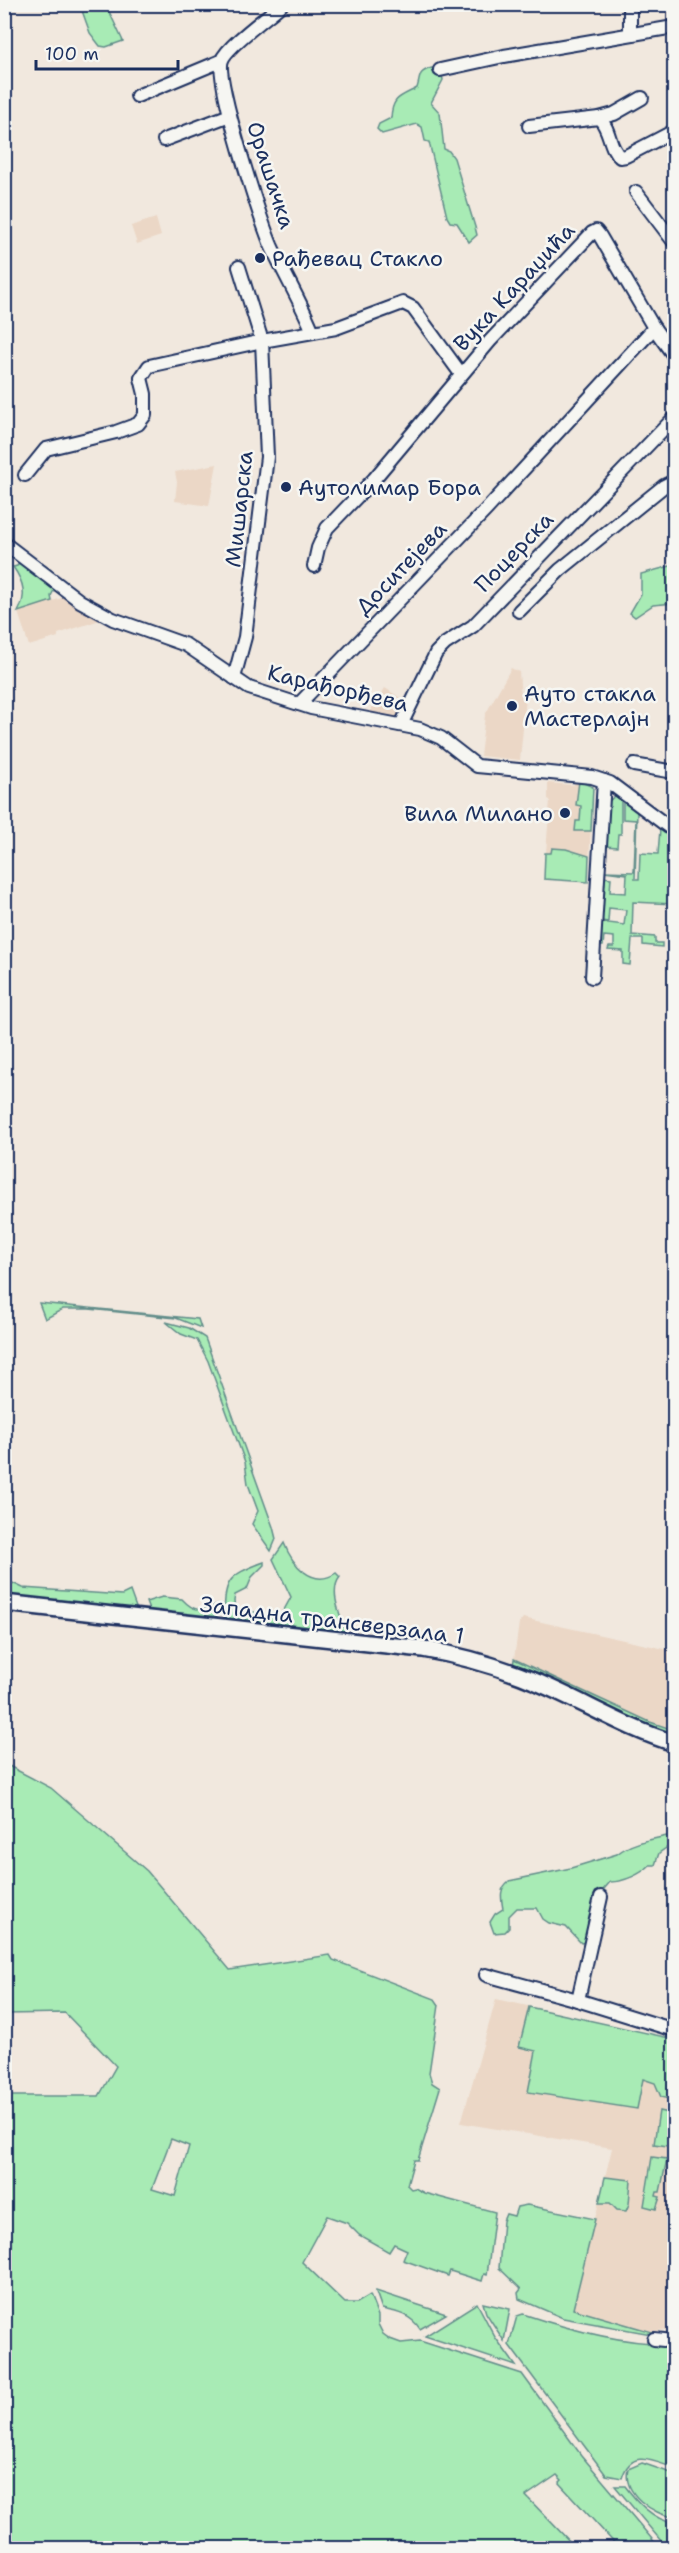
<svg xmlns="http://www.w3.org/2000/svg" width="679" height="2553" viewBox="0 0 679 2553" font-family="'Shantell Sans',sans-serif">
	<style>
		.built { fill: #ebd7c6 }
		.green { fill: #a8ebb5; stroke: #628d8a; stroke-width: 1.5; fill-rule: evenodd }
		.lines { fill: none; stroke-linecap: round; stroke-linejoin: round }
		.minor-casing { stroke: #1b2f5e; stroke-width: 16 }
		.major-casing { stroke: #1b2f5e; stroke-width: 20 }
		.minor { stroke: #f6f6f2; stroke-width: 12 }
		.major { stroke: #f6f6f2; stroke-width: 15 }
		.poi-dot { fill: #1b2f5e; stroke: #f6f6f2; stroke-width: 2 }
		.labels { text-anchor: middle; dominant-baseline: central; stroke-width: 5; stroke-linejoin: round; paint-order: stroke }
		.street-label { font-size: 22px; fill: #1b2f5e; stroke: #f6f6f2 }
		.poi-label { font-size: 22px; fill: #1b2f5e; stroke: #f6f6f2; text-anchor: start }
	</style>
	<rect width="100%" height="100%" fill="#f1e8de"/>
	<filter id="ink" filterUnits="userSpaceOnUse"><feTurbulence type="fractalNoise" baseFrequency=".0167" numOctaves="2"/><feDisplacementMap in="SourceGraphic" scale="12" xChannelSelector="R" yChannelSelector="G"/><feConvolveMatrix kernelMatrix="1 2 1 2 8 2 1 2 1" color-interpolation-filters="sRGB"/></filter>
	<g filter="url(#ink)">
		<!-- built -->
		<g class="built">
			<path d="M156,218L161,236L137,244L131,226Z"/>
			<path d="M217,464L209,506L175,501L177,482L175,472Z"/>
			<path d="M65,597L100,620L58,634V637L29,646L18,612Z"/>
			<path d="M511,668L519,672L521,696L526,697L520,760L480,756L485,715Z"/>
			<path d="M385,688L408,703L398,719L366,717Z"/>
			<path d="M575,780L588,783L593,787L588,882L544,879L550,800L548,799V783L574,785Z"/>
			<path d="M523,1618L674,1651V1730L650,1722L514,1659L519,1623Z"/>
			<path d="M496,1999L674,2039V2328L652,2332L573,2310L612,2148L461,2123Z"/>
		</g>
		<!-- green -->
		<g class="green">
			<path d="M80,5H106L123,41L106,47L100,46L90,33Z"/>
			<path d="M432,68L441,71L443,80L431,103L440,113L444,149L449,151L454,158L475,227L477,235L469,242L457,223L450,222L447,217L429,142L425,141L422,127L417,124L382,134L377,129L379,124L391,118C392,97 400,97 417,88C421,76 417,72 432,68Z"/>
			<path d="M20,560L54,590L51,596L52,601L18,612C27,596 24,582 13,567L17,566Z"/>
			<path d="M674,565V603L653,605L635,617L630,613L641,594V574Z"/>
			<path d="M579,781L593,787L591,831H575L576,821H580L581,806L576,805Z"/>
			<path d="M615,796L621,800V834H618L617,847L605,846L608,802Z"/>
			<path d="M623,801L637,812L635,879H639L640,853L658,854L660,829L674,841V904L633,902L632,935L655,937V943H662V947L643,945V939H632L630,965L623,964V951L608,950L609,947H614V937L604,936L603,946H599L601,922L624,925L626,910L609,908L608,922L601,921L603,877L611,878L610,892L626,893L627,874L604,871L634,872L636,820L623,819Z"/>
			<path d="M552,848L566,849L589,856L588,882L544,879L545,853H551Z"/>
			<path d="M39,1303L198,1319L201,1328L176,1318L89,1309H63L45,1319Z"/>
			<path d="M166,1322L189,1328L205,1338L273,1527L276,1539L271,1551L252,1524L258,1511L248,1484L245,1462L208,1361L197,1340L181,1334Z"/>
			<path d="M284,1543C292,1564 312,1589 336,1573L340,1577C328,1592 342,1619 347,1635L224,1623C225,1581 224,1577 264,1562V1565L252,1577L247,1589L235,1595L234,1601L235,1607L279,1619L291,1597L273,1559Z"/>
			<path d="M4,1579L23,1588L122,1595L130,1591L138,1613L5,1598Z"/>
			<path d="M162,1597L182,1599C195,1613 201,1611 218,1604L216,1620L150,1613L146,1602Z"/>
			<path d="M514,1659L650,1722L674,1730V1739L513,1666Z"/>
			<path d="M5,1764L51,1788L147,1871L230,1970L330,1955L333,1960L435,1999L439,2005L429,2073L432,2083L440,2088L418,2160H414L407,2185L411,2189L415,2188L424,2193L495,2212L487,2275L484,2274L482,2281L450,2271L448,2276L406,2261L403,2260L407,2250L394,2244L389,2252L359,2235L347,2223L327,2216L302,2262L345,2303H357L370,2295L378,2316V2324L383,2334L390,2339L401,2343L420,2341L522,2374L581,2455L657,2545L662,2542L615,2486H625C637,2502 653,2520 674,2523V2548H619L559,2483L562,2480L557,2475L526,2496L576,2548H5V2096H99L116,2066L65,2013L5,2014ZM171,2139L189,2146L175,2196L152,2189Z"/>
			<path d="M672,1835L674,1836V1847L669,1846L659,1853L655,1865H650C641,1874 624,1882 610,1882L604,1889L586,1942L581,1943L566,1927L549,1923L543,1919L537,1908H517L509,1916V1928L505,1932L494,1933L490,1922L495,1914L503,1909C501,1897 499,1889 509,1881L571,1868L617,1854C631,1842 654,1839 672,1835Z"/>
			<path d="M529,2007L674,2039V2100L661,2097L655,2083L643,2079L637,2109L528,2092L536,2051L519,2047Z"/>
			<path d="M674,2105V2147L654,2144L659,2111L672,2114Z"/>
			<path d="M652,2157L667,2159L660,2192H657L656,2196L660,2197L656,2209L644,2206Z"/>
			<path d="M605,2177L631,2180L629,2204L626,2211L617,2210L610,2203H599Z"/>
			<path d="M527,2205L595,2219L573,2309L652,2332L651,2334L563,2318L519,2299L518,2293L521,2289L499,2268L503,2221L506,2214L514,2216L517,2207Z"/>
			<path d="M376,2292V2291L446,2314L420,2329C411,2315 398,2312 382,2309Z"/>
			<path d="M477,2303L495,2337L516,2366L425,2336Z"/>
			<path d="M483,2303L510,2309L504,2341L486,2313Z"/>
			<path d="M523,2314C565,2328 627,2345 670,2343L672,2353L674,2355V2364L670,2371L674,2378V2468C653,2461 631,2448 622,2478L606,2475L509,2345L517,2316Z"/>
			<path d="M642,2463L674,2474V2517C653,2515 622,2493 628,2469Z"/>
		</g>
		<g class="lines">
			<!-- minor casing -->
			<g class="minor-casing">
				<g id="minor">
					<path d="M630,33V4"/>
					<path d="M440,70L504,56L674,27"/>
					<path d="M137,96L221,61"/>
					<path d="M599,118C611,129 608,147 620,157L626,156L674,131"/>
					<path d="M529,126L599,118L614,114L642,98"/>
					<path d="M164,140L230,115"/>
					<path d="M636,192L674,242"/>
					<path d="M239,267L262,341L313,332C301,302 284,274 271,245C261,220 214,79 222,60C227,46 269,16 282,4"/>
					<path d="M313,332L336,328L403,303L413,308L461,374"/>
					<path d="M25,475L46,449L116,432L138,424L145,415V394L141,378L149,366L262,341L267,457L245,637L234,678"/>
					<path d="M4,543L80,601L113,619L186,645L249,688L311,708L420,729L441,738L477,766L592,777L610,783L674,831"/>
					<path d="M314,566L318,548L327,528L374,479L490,341L592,233L596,231L600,236L654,328L674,356"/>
					<path d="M519,611L560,570L664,486L674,481"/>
					<path d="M299,704L486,510L654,328"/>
					<path d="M401,725L436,653L445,644L473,626L674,418"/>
					<path d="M634,765L674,772"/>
					<path d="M592,977L604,781"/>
					<path d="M486,1975L574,1999L674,2030"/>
					<path d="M578,2000L601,1897"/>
					<path d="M654,2339L674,2341"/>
				</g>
			</g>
			<!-- major casing -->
			<g class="major-casing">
				<path id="major" d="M4,1603L423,1649C463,1656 501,1667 539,1683C584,1702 627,1729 674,1743"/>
			</g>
			<!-- minor -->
			<use href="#minor" class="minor"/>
			<!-- major -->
			<use href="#major" class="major"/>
		</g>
	</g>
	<!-- markers -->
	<g class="poi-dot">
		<circle cx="260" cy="258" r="6"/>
		<circle cx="286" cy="487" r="6"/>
		<circle cx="512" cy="706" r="6"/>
		<circle cx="565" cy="813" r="6"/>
	</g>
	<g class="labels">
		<!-- street labels -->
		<g class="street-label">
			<text transform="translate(271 175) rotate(72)">Орашачка</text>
			<text transform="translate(514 287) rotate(-47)">Вука Караџића</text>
			<text transform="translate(239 509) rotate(-84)">Мишарска</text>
			<text transform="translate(514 552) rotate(-46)">Поцерска</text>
			<text transform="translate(401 568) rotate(-46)">Доситејева</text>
			<text transform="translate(338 688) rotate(13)">Карађорђева</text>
			<text transform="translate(332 1620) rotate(7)">Западна трансверзала 1</text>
		</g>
		<!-- poi labels -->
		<g class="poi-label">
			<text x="272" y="258">Рађевац Стакло</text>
			<text x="298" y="487">Аутолимар Бора</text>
			<text x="524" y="693">Ауто стакла<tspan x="524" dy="25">Мастерлајн</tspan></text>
			<text x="553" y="813" text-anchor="end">Вила Милано</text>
		</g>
	</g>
	<!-- margin -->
	<rect width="679" height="2553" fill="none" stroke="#f6f6f2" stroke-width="24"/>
	<rect x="12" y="12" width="655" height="2529" fill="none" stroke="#1b2f5e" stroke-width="2" filter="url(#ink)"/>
	<!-- scale -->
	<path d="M36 60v9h142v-9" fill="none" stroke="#1b2f5e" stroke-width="3"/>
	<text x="45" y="60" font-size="18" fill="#1b2f5e" stroke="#f6f6f2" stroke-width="4.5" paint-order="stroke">100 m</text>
</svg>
